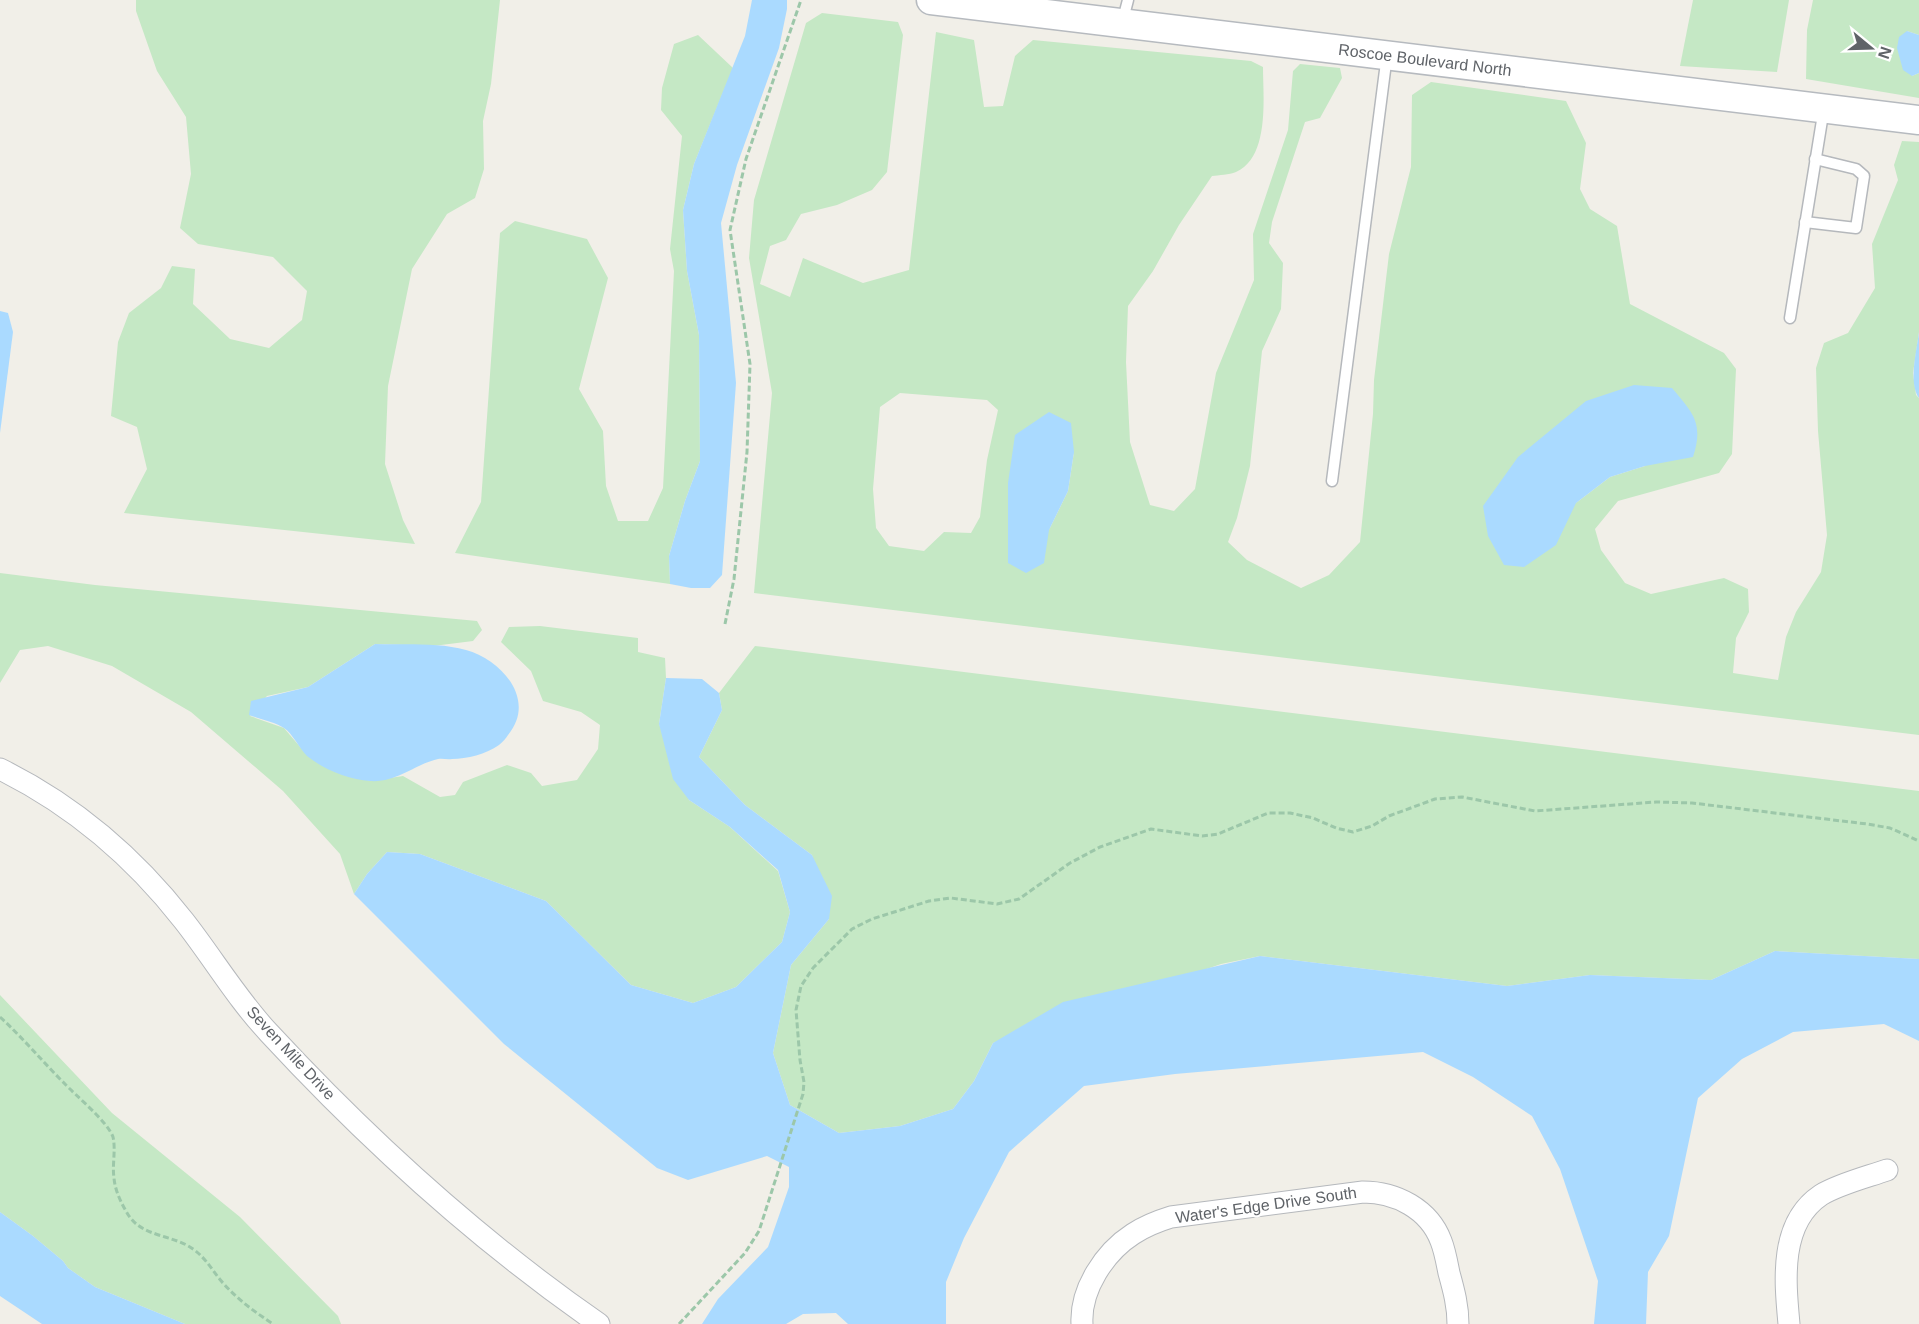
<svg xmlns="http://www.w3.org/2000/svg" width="1919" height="1324" viewBox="0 0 1919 1324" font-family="Arial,sans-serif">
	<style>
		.green { fill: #c5e8c5; fill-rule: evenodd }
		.water { fill: #aadaff }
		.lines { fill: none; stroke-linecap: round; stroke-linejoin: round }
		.lane-casing { stroke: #b5b8bc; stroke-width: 13 }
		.street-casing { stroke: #b5b8bc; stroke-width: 23 }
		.secondary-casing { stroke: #b6babf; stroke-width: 31 }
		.path { stroke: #9cc7a9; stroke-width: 3; stroke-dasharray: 6 3; stroke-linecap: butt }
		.lane { stroke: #fff; stroke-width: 10 }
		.street { stroke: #fff; stroke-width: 21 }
		.secondary { stroke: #fff; stroke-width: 28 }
		.labels { text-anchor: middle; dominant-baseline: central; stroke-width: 4.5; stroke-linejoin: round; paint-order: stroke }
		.street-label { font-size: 16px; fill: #5f6368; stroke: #fff }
	</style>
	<rect width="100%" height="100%" fill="#f1efe8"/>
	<!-- green -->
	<g class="green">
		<path d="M136,0H500L491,84L483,121L484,169L475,198L447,214L412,269L388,386L385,464L403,520L415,544L124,513L147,469L137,427L111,416L118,342L129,313L161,288L172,266L195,269L193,304L230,339L269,348L302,320L307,291L273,257L198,244L180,228L191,174L186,117L157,71L136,11Z"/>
		<path d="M1693,0H1789L1777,72L1680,66Z"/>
		<path d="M1813,0H1919V35L1907,31L1912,76L1919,73V98L1806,79L1807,30Z"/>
		<path d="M822,13L898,22L903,35L887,172L872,190L837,205L801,214L786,240L770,246L760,284L790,297L803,258L863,283L909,270L936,32L974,40L984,107L1003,106L1015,56L1033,40L1251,61L1263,67C1263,97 1270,157 1236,172C1229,175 1219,175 1212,176L1179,225L1153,271L1128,306L1126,362L1130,442L1150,505L1174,511L1195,489L1216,373L1254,280L1253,234L1288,130L1293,71L1300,64L1340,68L1342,78L1320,118L1305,122L1272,222L1269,243L1283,263L1281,309L1262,351L1250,466L1237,518L1228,542L1247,560L1301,588L1329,575L1360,542L1373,414L1374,380L1389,254L1411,167L1412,95L1431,82L1566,101L1586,143L1580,189L1590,209L1617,226L1630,304L1724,353L1736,369L1732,454L1719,473L1618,501L1595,529L1601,550L1625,583L1651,594L1724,578L1748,589L1749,612L1736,638L1733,673L1778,680L1786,637L1796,612L1821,572L1827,535L1818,431L1816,368L1824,343L1848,333L1875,288L1872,244L1898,180L1894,165L1902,141L1919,142V332L1913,373L1916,395L1919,398V735L754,593L772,393L749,258L754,200L806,23ZM1672,388L1645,466L1610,477L1576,503ZM900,393L987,400L998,410L987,460L980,517L971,533L944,532L924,551L889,546L876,528L873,489L880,407ZM1074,452L1068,491L1049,530Z"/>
		<path d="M698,35L733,68L694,164L683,210L687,271L699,335L700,461L685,501L669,556L670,584L455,553L481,502L500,233L515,221L587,239L608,278L579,389L603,431L606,486L618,521H648L663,488L674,271L670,249L682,136L661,110L662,88L674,44Z"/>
		<path d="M0,573L95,585L477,621L482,630L473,641L433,646L375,644L308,687L267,696L250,716L284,728L307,755L370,781L403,776L440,797L455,795L463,782L507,765L531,773L542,786L577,780L598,749L600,725L581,712L543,701L531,671L501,642L509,627L540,626L638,638V652L665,658L666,678L659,724L689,800L730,827L778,871L790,912L782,942L736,987L693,1003L631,985L546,901L420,854L387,852L367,874L354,894L340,854L283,791L191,712L112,666L48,646L20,650L0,683Z"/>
		<path d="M755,646L1919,791V959L1775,951L1711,980L1590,975L1507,986L1260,956L1221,964L993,1043L974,1081L953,1109L900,1126L839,1133L790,1105L773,1053L791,965L829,919L812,855L745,805L699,757L722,710L719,693Z"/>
		<path d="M0,995L112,1113L240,1217L338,1316L341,1324H185L95,1287L68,1268L63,1261L33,1236L0,1212Z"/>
	</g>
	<!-- water -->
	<g class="water">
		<path d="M752,0H787V9L779,48L737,165L721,223L736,383L722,575L710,588H691L670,584L669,556L685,501L700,461L699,335L687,271L683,210L694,164L745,36Z"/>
		<path d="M1907,31L1919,35V73L1912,76L1903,70L1897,48L1899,37Z"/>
		<path d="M0,311L8,313L13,332L0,433Z"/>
		<path d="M1919,332V398C1908,383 1917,349 1919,332Z"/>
		<path d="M1634,385L1672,388C1693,413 1704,423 1693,457L1645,466L1610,477L1576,503L1556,545L1524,567L1504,565L1488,536L1483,506L1518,457L1586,401Z"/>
		<path d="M1049,412L1071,423L1074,452L1068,491L1049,530L1044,563L1026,573L1008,563V483L1015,435Z"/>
		<path d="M375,644C405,645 438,642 466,650C502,660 537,700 508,735C506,738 503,742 499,745C486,754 467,759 452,759C447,760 443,758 438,759C415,764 397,783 370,781C349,780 323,769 307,756C299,748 293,734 284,728C275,722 260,719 249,715L251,701L308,687Z"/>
		<path d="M666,678L702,679L719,693L722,710L699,757L745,805L812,855L832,896L829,919L791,965L773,1053L790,1105L839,1133L900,1126L953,1109L974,1081L993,1043L1063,1002L1260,956L1507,986L1590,975L1711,980L1775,951L1919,959V1041L1884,1024L1793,1032L1742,1059L1698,1098L1669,1236L1648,1272L1646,1324H1594L1598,1281L1560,1169L1532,1116L1473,1077L1423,1052L1175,1074L1084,1086L1009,1152L964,1238L946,1282V1324H848L836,1313L803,1314L786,1324H702L718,1299L768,1247L789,1187V1167L767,1156L688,1180L657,1168L504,1044L354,894L367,874L387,852L420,854L546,901L631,985L693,1003L736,987L782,942L790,912L778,870L730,827L689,800L673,779L659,724Z"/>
		<path d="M0,1212L33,1236L63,1261L68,1268L95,1287L185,1324H42L0,1296Z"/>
	</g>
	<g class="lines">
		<!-- lane casing -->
		<g class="lane-casing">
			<g id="lane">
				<path d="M1122,23L1128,0"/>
				<path d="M1805,222L1856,228L1864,176L1856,169L1815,159"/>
				<path d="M1790,318L1824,108"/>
				<path d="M1332,481L1387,55"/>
			</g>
		</g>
		<!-- street casing -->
		<g class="street-casing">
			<g id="street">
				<path d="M0,769C73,805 134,857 184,921C213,958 237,999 269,1033C369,1141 478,1240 599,1324"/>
				<path d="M1082,1324C1080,1289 1105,1252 1133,1234C1145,1226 1158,1221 1171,1217L1363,1192C1396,1192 1429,1209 1441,1241C1445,1251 1447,1263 1449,1273C1454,1291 1458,1306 1458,1324"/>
				<path d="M1789,1324C1785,1281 1779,1223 1821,1195C1839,1184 1867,1177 1887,1170"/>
			</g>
		</g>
		<!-- secondary casing -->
		<g class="secondary-casing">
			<path id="secondary" d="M931,0L1919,120"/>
		</g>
		<!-- path -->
		<g class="path">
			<path d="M725,624L734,579L747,452L750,364L730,230L746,159L801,0"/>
			<path d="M0,1017C23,1038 42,1061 64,1083C75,1095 108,1122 113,1137C116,1150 112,1165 114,1178C115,1191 122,1205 129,1216C143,1237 174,1235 193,1249C207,1259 213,1272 223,1283C238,1300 255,1312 273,1324"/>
			<path d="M679,1324L745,1253L759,1231L803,1094L804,1082L800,1060L796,1010L801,986L813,968L852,929L872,919L929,901L951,898L997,904L1019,899L1070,863L1100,847L1151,829L1202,836L1218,834L1268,813H1290L1313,818L1336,828L1353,832L1372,826L1389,816L1435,799L1462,797L1535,811L1656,802L1692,803L1867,824L1890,828L1919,841"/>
		</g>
		<!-- lane -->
		<use href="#lane" class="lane"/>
		<!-- street -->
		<use href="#street" class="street"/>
		<!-- secondary -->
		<use href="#secondary" class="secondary"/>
	</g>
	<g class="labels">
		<!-- street labels -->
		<g class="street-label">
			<text transform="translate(1425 60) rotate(7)">Roscoe Boulevard North</text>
			<text transform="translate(291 1053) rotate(47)">Seven Mile Drive</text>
			<text transform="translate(1266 1205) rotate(-8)">Water's Edge Drive South</text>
		</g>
	</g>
	<!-- north arrow -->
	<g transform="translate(1871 48) rotate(109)" stroke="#ffffff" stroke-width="4.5" paint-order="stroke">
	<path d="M0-4.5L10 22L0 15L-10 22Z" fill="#5f6368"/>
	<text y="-9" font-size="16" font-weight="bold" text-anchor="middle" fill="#5f6368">N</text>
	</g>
</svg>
